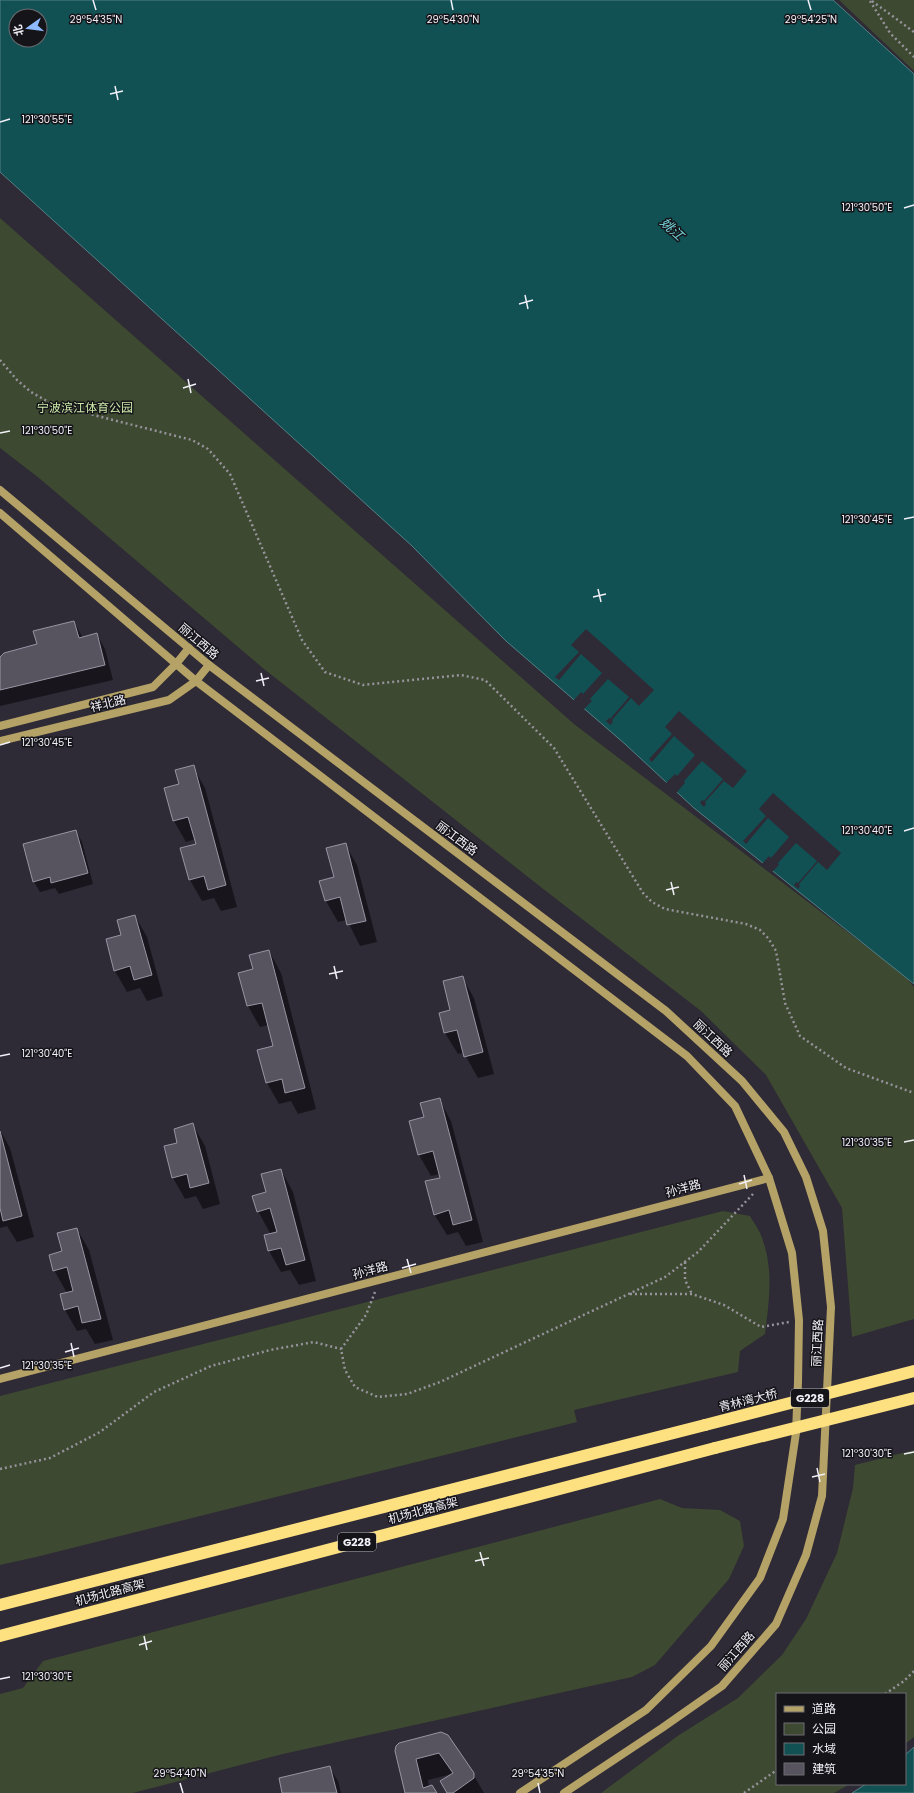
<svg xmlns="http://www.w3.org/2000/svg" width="914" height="1793" viewBox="0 0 914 1793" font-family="Poppins,'Noto Sans SC',sans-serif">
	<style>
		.green { fill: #3d4930 }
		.water { fill: #115154; stroke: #548085; fill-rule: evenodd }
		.pier { fill: #2e2a36 }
		.shadow { fill: #0007 }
		.building { fill: #575460; stroke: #9994a3 }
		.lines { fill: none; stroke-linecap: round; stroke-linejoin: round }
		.path { stroke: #96939c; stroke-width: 2.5; stroke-dasharray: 2 3; stroke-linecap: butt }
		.secondary { stroke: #b4a266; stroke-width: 8 }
		.highway { stroke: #fde180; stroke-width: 12 }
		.highway-bridge { stroke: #fde180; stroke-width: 12 }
		.ticks { fill: none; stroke: #f1eff7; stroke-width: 1.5 }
		.labels { text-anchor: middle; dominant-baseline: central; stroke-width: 3; stroke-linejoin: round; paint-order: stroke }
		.shield { fill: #151419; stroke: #afadb4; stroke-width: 1 }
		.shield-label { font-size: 11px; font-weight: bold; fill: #f1eff7 }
		.park-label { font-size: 12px; fill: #cbe9a8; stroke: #151419 }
		.street-label { font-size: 12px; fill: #f1eff7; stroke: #151419 }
		.water-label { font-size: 13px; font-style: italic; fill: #75d5da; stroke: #151419 }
		.ticks-label { font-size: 10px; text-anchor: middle; fill: #f1eff7; stroke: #151419; stroke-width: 3; stroke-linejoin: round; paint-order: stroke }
	</style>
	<rect width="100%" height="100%" fill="#2e2a36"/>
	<!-- green -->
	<g class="green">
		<path d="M839,0H914V71Z"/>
		<path d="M0,218L574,724L904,975L914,987V1319L852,1337L842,1208L766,1075L701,1011L542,888L264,669L39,478L0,448Z"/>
		<path d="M723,1211L750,1216C754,1223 760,1231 762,1238C774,1269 769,1302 765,1334L740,1351L738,1372L574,1410L577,1422L36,1557L0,1565V1396Z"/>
		<path d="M914,1450V1737L905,1744V1694H777V1784H850L834,1793H601L679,1735L738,1698L782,1655L806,1619L837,1553L853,1488L855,1465Z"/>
		<path d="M660,1499L682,1508L720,1510L740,1521L744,1546L729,1579L655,1665L632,1677L283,1754L133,1793H0V1694L23,1688L43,1661Z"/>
	</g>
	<!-- water -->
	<g class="water">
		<path d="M0,0H833L914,74V984L694,808L625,744L506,641L411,545L0,172ZM16,16H40V40H16Z"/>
		<path d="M914,1747V1793H852L866,1784H905V1755Z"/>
	</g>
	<!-- pier -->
	<g class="pier">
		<path d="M586,629L654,690L639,706L631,698L612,720L613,722L610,725L606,721L609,718L610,719L629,697L608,679L590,699L592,701L583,710L573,701L581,692L583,694L602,673L581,654L559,680L555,677L579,652L571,645Z"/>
		<path d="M679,711L747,771L733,788L724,781L705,802L706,804L704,807L700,803L702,800L704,801L723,779L702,761L684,781L685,783L676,793L666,783L675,774L677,776L695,755L674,736L652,762L649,759L672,734L665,727Z"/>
		<path d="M773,793L841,853L827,870L818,862L799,884L800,886L798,889L794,885L796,882L798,883L817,861L796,843L778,863L779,865L771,873L761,865L769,856L771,858L789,837L768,818L746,844L743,841L766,816L759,809Z"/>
	</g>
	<!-- shadow -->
	<g class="shadow">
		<path d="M74,622L83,638L97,634L105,649L113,680L0,706V658L38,645Z"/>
		<path d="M193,767L205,788L237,907L221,911L214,898L202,901L190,880L197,844L195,839L186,842L174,821L180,785Z"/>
		<path d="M76,831L82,842L93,884L59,894L55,888L40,892L34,882Z"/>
		<path d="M345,844L357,865L377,942L360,946L347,920L338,922L326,901L320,882L335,878Z"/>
		<path d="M135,916L147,937L163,996L147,1001L140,988L127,992L115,971L123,935Z"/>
		<path d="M269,951L281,973L316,1109L298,1114L291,1101L279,1104L267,1083L274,1047L269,1025L260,1027L248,1006L239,973L254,970Z"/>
		<path d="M462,977L474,998L494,1074L478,1078L464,1053L458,1054L445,1033L440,1013L452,1010Z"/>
		<path d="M439,1099L451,1121L483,1242L466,1246L458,1232L447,1235L434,1214L441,1178L440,1174L431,1176L419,1155L410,1122L425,1118Z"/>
		<path d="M193,1125L205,1146L220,1204L203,1209L196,1196L185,1199L173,1178L179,1143Z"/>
		<path d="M0,1130L10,1148L34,1237L17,1242L7,1226L0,1228Z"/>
		<path d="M281,1170L293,1192L316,1281L299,1285L290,1270L281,1272L269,1251L277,1231L270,1233L258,1211Z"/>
		<path d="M77,1229L89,1250L113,1340L95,1344L86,1329L77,1331L65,1310L67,1293L54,1270Z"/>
		<path d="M444,1734L473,1774L484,1793H448L452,1774L428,1780L429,1787L436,1793H406L396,1751Z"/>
		<path d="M329,1767L338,1781L341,1793H283Z"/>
	</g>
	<!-- building -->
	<g class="building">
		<path d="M74,621L79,638L97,633L105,665L0,690V657L4,653L37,644L33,631Z"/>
		<path d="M194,765L226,885L208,890L204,876L189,880L180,848L196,844L188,817L173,821L164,788L179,784L175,770Z"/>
		<path d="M76,830L88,873L51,883L50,877L33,882L23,844Z"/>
		<path d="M346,843L366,921L347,925L340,897L325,901L319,881L334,877L326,848Z"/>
		<path d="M135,915L152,975L134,980L130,966L114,971L106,939L121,935L117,920Z"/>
		<path d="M269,950L305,1088L285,1093L282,1079L266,1083L257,1050L273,1046L262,1003L247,1006L238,973L253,969L249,955Z"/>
		<path d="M463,976L483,1052L464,1057L457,1030L444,1033L439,1013L450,1010L443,981Z"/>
		<path d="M440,1098L472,1220L453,1225L449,1210L434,1215L425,1181L440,1178L433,1151L418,1155L409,1121L424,1117L420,1103Z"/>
		<path d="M193,1123L209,1183L190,1188L187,1174L172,1178L164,1146L177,1143L174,1129Z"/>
		<path d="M0,1131L22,1216L3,1221L0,1208Z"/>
		<path d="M281,1169L305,1260L286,1265L281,1248L268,1251L264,1235L277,1232L270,1208L257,1212L252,1196L266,1192L261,1174Z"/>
		<path d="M77,1228L101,1319L82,1323L78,1306L64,1310L60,1294L73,1291L67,1267L53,1271L49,1255L62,1251L57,1233Z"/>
		<path d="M441,1732L448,1735L474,1773V1778L453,1793H447L440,1781L453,1773L439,1753L416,1759L423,1788L432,1785L437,1793H405L395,1751L396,1746L399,1743Z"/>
		<path d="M330,1766L337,1793H282L279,1778Z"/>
	</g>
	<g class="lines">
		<!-- path -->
		<g class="path">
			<path d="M870,1L890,33L914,57"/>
			<path d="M872,1L914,32"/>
			<path d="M0,360L17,380L31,392L54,405L192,440L208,449L230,474L302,640L325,672L363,685L461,675L485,680L554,748L643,893L652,902L665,909L746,924L760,930L768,938L776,951L785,1003L800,1036L846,1068L914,1093"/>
			<path d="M685,1262V1280L692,1294"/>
			<path d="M375,1292L366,1315L341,1349L345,1370L355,1387L378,1397L407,1394L440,1382L665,1277L698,1252L753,1194"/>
			<path d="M630,1294H692L724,1305L761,1327L789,1322"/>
			<path d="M0,1469L50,1458L100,1432L154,1392L211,1366L270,1350L314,1342L341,1349"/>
			<path d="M885,1694L904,1681L914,1671"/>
			<path d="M744,1793L777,1770"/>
		</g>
		<!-- secondary -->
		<g class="secondary">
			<path d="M0,490L209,665L666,1011L742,1081L784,1132L806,1177L823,1231L831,1307L822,1496L806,1555L776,1624L722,1686L662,1728L564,1793"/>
			<path d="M0,513L196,681L687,1056L735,1106L769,1178L792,1253L799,1320L798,1382L796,1433L783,1519L760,1578L711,1646L646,1710L520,1793"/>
			<path d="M0,726L153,687L176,664L189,648"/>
			<path d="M0,741L169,700L196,681L209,665"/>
			<path d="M0,1379L769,1178"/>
		</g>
		<!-- highway -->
		<g class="highway">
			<path d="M0,1605L705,1425"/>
			<path d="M0,1636L715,1448"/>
		</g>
		<!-- highway-bridge -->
		<g class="highway-bridge">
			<path d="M705,1425L914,1371"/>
			<path d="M715,1448L914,1398"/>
		</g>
	</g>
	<!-- ticks -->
	<path class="ticks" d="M93,0L96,10M451,0L453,10M808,0L811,10M115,86L118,100M110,94L123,91M0,122L10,119M904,208L914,205M525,295L528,309M519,304L533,300M188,379L191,393M183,388L196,384M0,433L10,431M904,519L914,517M598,589L601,602M593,597L606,594M261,673L264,686M256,681L269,678M0,745L10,742M904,831L914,828M671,882L674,895M666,890L679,887M334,966L337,979M329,974L343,971M0,1056L10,1054M904,1142L914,1140M744,1175L747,1189M739,1184L752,1180M407,1259L411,1273M402,1268L416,1264M71,1343L74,1357M65,1352L79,1348M0,1368L10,1365M904,1454L914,1452M817,1468L820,1482M812,1477L825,1474M480,1552L484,1566M475,1561L489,1558M144,1636L147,1650M139,1645L152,1641M0,1679L10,1677M180,1783L183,1793M538,1783L540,1793"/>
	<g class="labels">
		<!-- shield labels -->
		<g class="shield">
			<rect x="791" y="1389" width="38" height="18" rx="3"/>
			<rect x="338" y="1533" width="38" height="18" rx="3"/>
		</g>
		<g class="shield-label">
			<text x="810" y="1398">G228</text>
			<text x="357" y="1542">G228</text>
		</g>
		<!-- park labels -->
		<g class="park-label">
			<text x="85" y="407">宁波滨江体育公园</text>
		</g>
		<!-- street labels -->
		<g class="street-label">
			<text transform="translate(199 641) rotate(40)">丽江西路</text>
			<text transform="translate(108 703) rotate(-14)">祥北路</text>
			<text transform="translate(457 838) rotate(37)">丽江西路</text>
			<text transform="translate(713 1038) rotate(43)">丽江西路</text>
			<text transform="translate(683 1188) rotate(-15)">孙洋路</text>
			<text transform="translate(370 1270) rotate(-15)">孙洋路</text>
			<text transform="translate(817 1343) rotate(-87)">丽江西路</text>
			<text transform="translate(748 1400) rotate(-14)">青林湾大桥</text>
			<text transform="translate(423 1510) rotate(-15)">机场北路高架</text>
			<text transform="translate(110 1592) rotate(-15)">机场北路高架</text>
			<text transform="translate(736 1651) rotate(-49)">丽江西路</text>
		</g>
		<!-- water labels -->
		<g class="water-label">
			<text transform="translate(672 229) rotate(43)">姚江</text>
		</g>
	</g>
	<g class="ticks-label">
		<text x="811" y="23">29°54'25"N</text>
		<text x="96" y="23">29°54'35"N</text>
		<text x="453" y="23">29°54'30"N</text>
		<text x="47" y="123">121°30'55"E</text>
		<text x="867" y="211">121°30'50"E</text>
		<text x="47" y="434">121°30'50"E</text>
		<text x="867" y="523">121°30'45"E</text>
		<text x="47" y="746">121°30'45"E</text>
		<text x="867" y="834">121°30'40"E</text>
		<text x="47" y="1057">121°30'40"E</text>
		<text x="867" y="1146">121°30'35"E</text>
		<text x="47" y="1369">121°30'35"E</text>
		<text x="867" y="1457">121°30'30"E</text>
		<text x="47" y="1680">121°30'30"E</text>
		<text x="180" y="1777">29°54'40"N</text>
		<text x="538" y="1777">29°54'35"N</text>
	</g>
	<!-- legend -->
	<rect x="776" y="1693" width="130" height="92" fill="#151419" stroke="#6d6c72"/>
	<rect x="784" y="1706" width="20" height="6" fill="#b4a266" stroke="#6d6c72"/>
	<text x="812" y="1713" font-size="12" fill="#f1eff7">道路</text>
	<rect x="784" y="1723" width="20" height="12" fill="#3d4930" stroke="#6d6c72"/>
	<text x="812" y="1733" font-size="12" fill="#f1eff7">公园</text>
	<rect x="784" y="1743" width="20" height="12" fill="#115154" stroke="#6d6c72"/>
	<text x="812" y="1753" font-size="12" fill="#f1eff7">水域</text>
	<rect x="784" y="1763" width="20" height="12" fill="#575460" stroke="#6d6c72"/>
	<text x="812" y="1773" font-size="12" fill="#f1eff7">建筑</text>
	<!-- north arrow -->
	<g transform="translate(28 28) rotate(256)"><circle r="19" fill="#151419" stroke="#6d6c72"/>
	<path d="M0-3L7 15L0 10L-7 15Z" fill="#8eb9fc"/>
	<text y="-6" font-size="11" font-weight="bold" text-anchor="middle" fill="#f1eff7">北</text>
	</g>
</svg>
